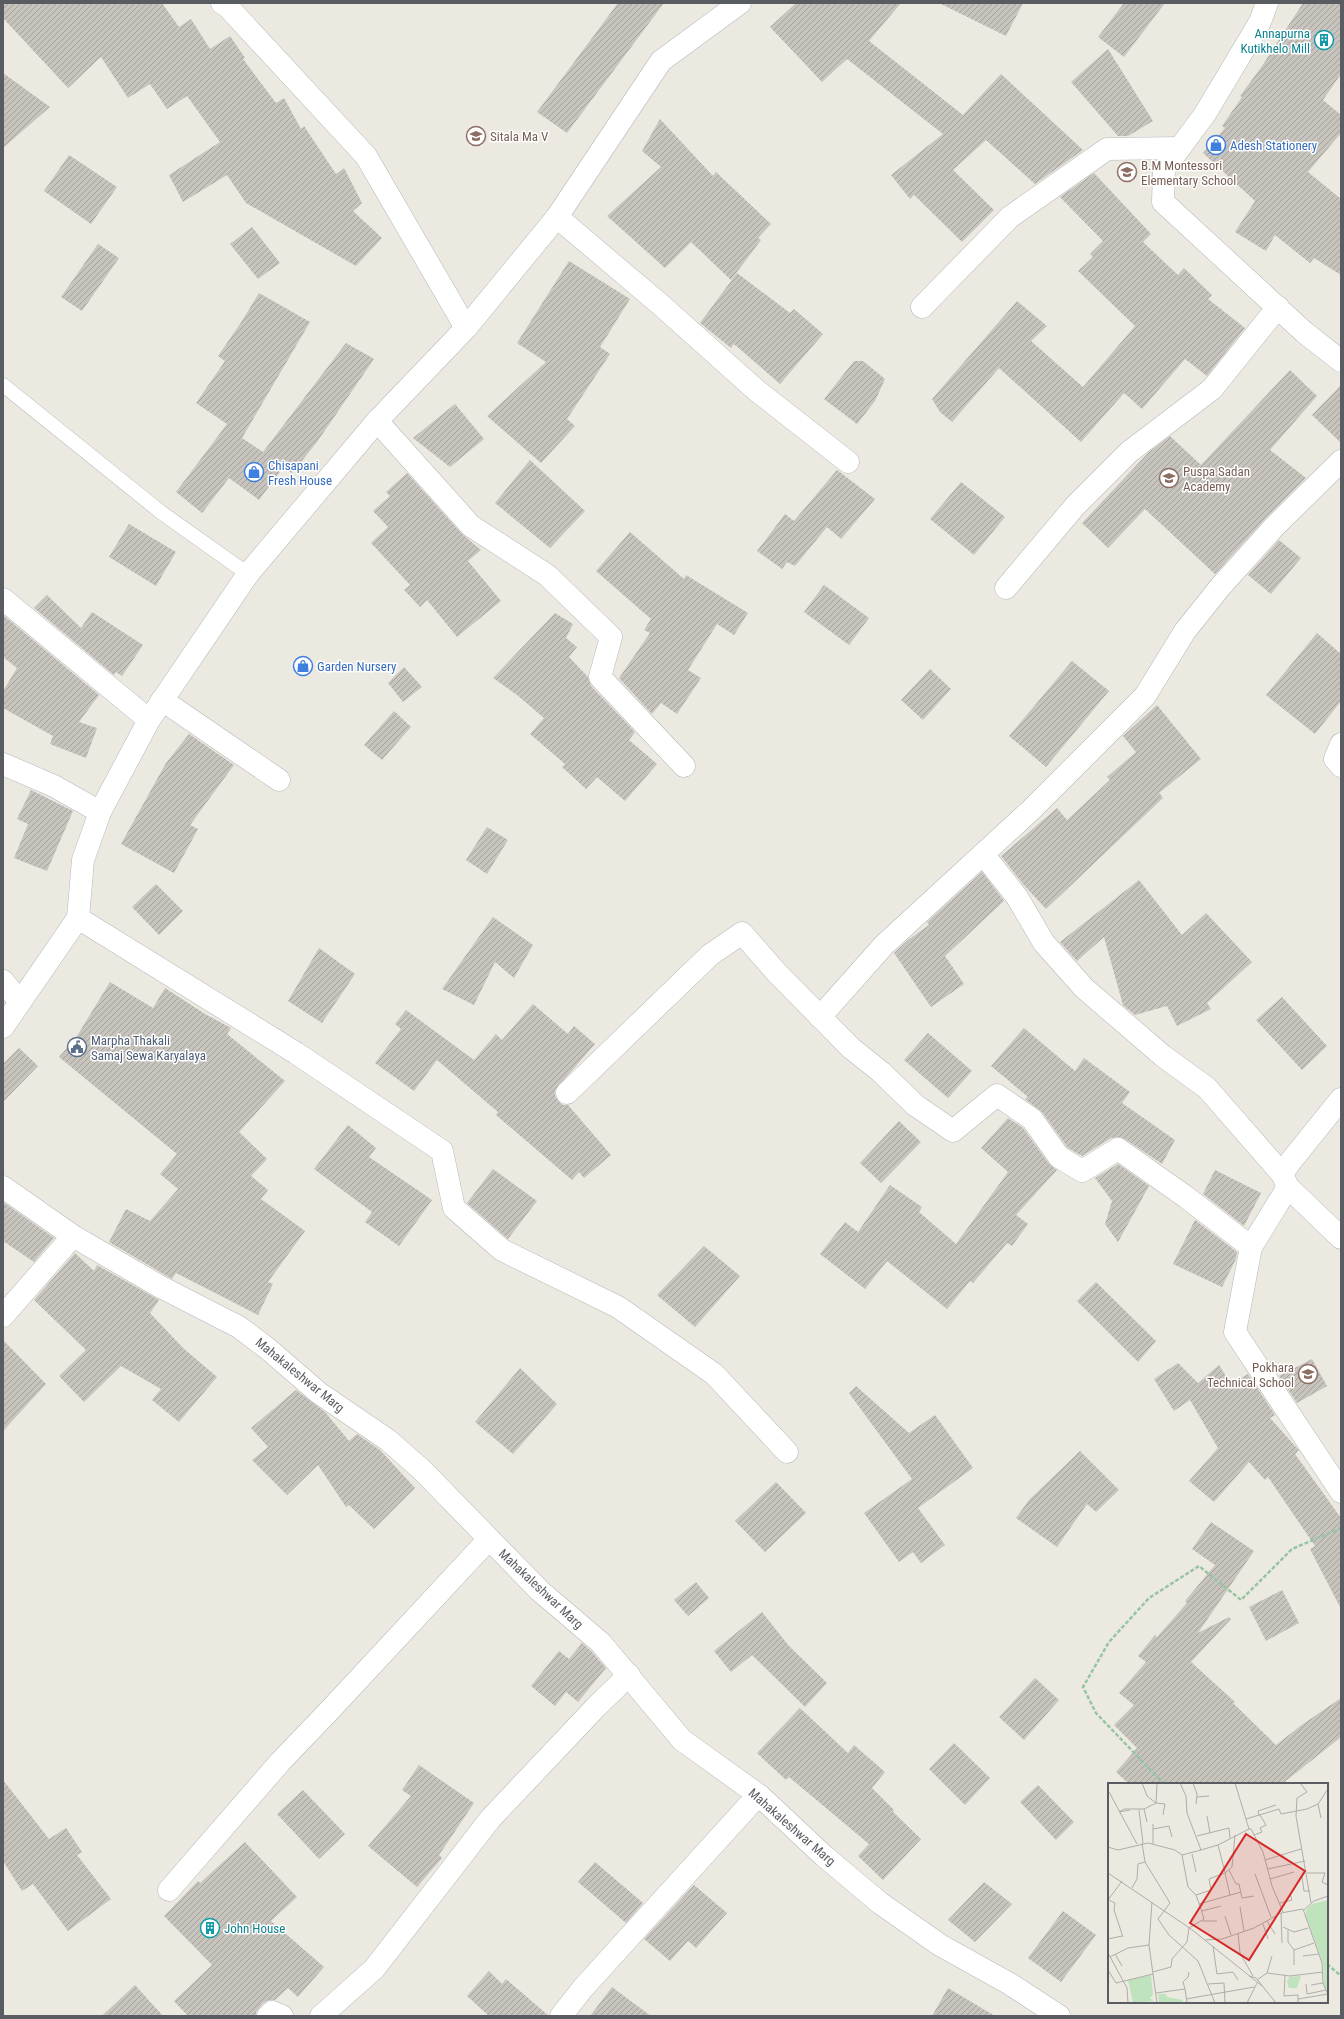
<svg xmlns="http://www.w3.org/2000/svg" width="1344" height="2019" viewBox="0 0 1344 2019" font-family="'Roboto Condensed',sans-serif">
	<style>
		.building { fill: url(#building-hatch) }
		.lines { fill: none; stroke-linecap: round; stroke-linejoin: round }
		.service-casing { stroke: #b4b7bb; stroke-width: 15 }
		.minor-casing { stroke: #b4b7bb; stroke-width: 23 }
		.secondary-casing { stroke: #b5b8bd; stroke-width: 23 }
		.path { stroke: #96c5a2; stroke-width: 2.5; stroke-dasharray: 4 2; stroke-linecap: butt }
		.service { stroke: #fff; stroke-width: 14 }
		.minor { stroke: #fff; stroke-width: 22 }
		.secondary { stroke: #fff; stroke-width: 22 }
		.labels { text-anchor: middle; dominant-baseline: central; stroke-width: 3; stroke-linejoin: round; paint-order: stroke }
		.culture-label { font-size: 13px; fill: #0d838f; stroke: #fff; text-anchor: end }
		.education-label { font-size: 13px; fill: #785e54; stroke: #fff; text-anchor: start }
		.shop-label { font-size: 13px; fill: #366cbe; stroke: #fff; text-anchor: start }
		.service-label { font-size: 13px; fill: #4e5e75; stroke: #fff; text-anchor: start }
		.street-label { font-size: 13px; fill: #595d62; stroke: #fff }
		.inset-road { fill: none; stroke: #adadaa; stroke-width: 1 }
		.view { fill: #d62828; fill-opacity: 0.15; stroke: #d62828; stroke-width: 2 }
		.inset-edge { fill: none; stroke: #595d62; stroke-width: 2 }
	</style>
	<defs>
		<pattern id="building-hatch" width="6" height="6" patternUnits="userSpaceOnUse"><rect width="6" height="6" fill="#c7c4be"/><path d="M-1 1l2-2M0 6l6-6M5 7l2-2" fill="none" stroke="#a5a29e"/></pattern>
	</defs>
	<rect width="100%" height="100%" fill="#ece9e1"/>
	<!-- building -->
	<g class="building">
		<path d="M3,3H162L179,27L191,19L210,49L230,36L245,58L243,59L276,103L284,98L301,129L304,126L336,174L344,168L362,203L353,211L382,238L356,266L246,203L227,175L183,202L169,175L220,142L187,96L167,109L150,84L128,98L101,57L68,88L3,18Z"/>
		<path d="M618,3H664L567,133L537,112Z"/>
		<path d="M796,3H901L869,41L963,115L1001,74L1083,150L1035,184L986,140L953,170L994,210L962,242L914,195L910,199L891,175L943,134L847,59L822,82L770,27Z"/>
		<path d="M939,3H1023L1006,36Z"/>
		<path d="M1124,3H1165L1124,57L1098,37Z"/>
		<path d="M1303,3H1341V74L1323,100L1341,115V133L1308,172L1341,199V275L1314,258L1310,263L1275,235L1266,251L1235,232L1255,201L1203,153L1225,128L1222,126L1242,97L1240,96L1262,66Z"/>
		<path d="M1108,49L1153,121L1128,136H1118L1071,82Z"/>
		<path d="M3,73L50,107L3,148Z"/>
		<path d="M660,119L713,176L716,172L771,224L758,238L761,240L731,280L691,242L665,268L607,216L661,167L642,151Z"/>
		<path d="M69,155L117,187L91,224L44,191Z"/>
		<path d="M1094,173L1151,234L1143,242L1178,275L1184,268L1212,295L1208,299L1245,328L1207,376L1185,359L1142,409L1124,393L1081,442L999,368L952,422L940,412L932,399L1017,301L1047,326L1031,341L1083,387L1135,326L1078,271L1093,257L1090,254L1103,241L1060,197Z"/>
		<path d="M252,227L280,263L258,279L230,244Z"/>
		<path d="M98,244L119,258L82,311L61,297Z"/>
		<path d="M569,261L630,299L600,347L610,354L567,419L575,426L541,463L487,416L546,362L517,343Z"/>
		<path d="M737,273L790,313L794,309L823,334L780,384L734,344L731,348L700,323Z"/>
		<path d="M259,293L310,322L242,438L263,452L346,343L374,359L317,442L292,473L283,468L259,500L229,478L202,513L176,492L227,424L196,403L225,361L218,356L240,324Z"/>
		<path d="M854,361H863L885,379L875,401L857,424L824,399Z"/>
		<path d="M1290,370L1317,396L1270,450L1306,478L1265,519L1215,574L1145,509L1108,548L1082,523L1149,452L1170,436L1201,465Z"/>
		<path d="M1341,385V443L1312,415Z"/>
		<path d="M455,404L484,439L450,467L413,438Z"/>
		<path d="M530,460L585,511L550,548L495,503Z"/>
		<path d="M837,470L875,499L841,539L827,527L795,566L787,562L782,569L757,551L785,514L794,521Z"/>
		<path d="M407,473L462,534L481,550L468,561L501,601L457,637L427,600L420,607L404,590L410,585L371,543L388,527L373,511L390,496L386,492Z"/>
		<path d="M961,482L1005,517L974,555L930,519Z"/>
		<path d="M129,524L176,552L156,586L109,557Z"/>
		<path d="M630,532L684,579L686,575L748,613L734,635L717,624L688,670L701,678L677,714L661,703L652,714L619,678L650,633L644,630L651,619L596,571Z"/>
		<path d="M1279,540L1301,558L1271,594L1248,575Z"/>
		<path d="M824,585L869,618L849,645L804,612Z"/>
		<path d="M47,595L81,628L92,612L143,645L122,676L116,672L114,675L34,608Z"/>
		<path d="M555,613L573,624L566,638L577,647L569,657L588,677L591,686L635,732L629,740L657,764L625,801L597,777L586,789L562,767L565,764L530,734L544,718L517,695L493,678Z"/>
		<path d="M3,615L99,695L79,722L97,728L86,758L50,744L53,736L3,708V691L17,668L3,657Z"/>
		<path d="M1317,633L1341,654V701L1315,734L1266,695Z"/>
		<path d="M1072,661L1109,691L1046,767L1009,736Z"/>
		<path d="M404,667L422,687L403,702L388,683Z"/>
		<path d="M930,669L951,689L923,720L901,700Z"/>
		<path d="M1157,705L1201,759L1159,793L1163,798L1046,909L1023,884L1001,856L1057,808L1067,820L1110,780L1107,777L1136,752L1123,736Z"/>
		<path d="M394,711L411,727L382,760L364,745Z"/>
		<path d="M189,734L234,765L190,825L198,829L174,873L121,844L166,763Z"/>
		<path d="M31,790L73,811L47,871L14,858L28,824L17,819Z"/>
		<path d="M487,827L508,840L487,874L466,860Z"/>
		<path d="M982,872L1004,901L945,956L964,984L931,1007L894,953L908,940L929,925L927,922Z"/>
		<path d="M1139,880L1182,935L1206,913L1252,962L1207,1003L1211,1009L1177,1026L1167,1006L1135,1015L1123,1005L1104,937L1077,961L1060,942Z"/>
		<path d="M156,884L183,911L159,935L132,907Z"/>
		<path d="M493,917L533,945L514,978L495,962L474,1005L442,989Z"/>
		<path d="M319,948L355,974L322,1023L288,1001Z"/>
		<path d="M110,982L153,1008L165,988L205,1014L231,1028L227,1034L285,1081L239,1132L267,1159L251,1176L268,1190L261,1199L305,1231L268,1282L273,1284L258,1315L176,1273L172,1279L109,1242L126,1209L150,1221L178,1189L160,1174L177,1154L59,1057L77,1036Z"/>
		<path d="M1282,997L1327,1046L1302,1070L1256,1020Z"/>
		<path d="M533,1004L568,1034L574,1026L595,1044L555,1090V1096L558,1101L563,1105H568L611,1155L584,1178L579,1172L572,1180L496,1115L498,1112L437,1060L414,1091L375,1063L401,1029L395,1024L406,1010L474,1060L496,1034L502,1040Z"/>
		<path d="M1024,1028L1075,1071L1084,1058L1130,1092L1122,1103L1175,1140L1162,1164L1125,1139L1119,1137L1111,1138L1082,1156L1068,1148L1042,1112L1025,1099L1028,1097L991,1066Z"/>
		<path d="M928,1033L972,1071L948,1098L904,1060Z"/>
		<path d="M19,1048L38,1066L3,1102V1064Z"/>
		<path d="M1008,1118L1023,1128L1049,1164L1057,1170L1016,1215L1028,1224L1012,1246L1007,1243L973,1283L970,1281L947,1309L887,1261L865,1289L820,1254L845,1222L858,1232L890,1185L922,1207L919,1212L956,1244L1008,1172L981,1148Z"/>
		<path d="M899,1121L921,1142L881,1183L860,1163Z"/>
		<path d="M348,1125L376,1148L369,1157L432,1200L399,1246L365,1222L372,1212L314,1169Z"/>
		<path d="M1118,1164L1149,1186L1118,1242L1105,1224L1112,1201L1095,1178Z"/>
		<path d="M493,1169L537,1201L508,1239L467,1203Z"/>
		<path d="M1215,1170L1261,1193L1244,1226L1203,1194Z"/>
		<path d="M3,1202L54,1238L34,1262L3,1241Z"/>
		<path d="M1195,1220L1237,1252L1236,1259L1222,1287L1173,1264Z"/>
		<path d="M704,1246L740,1276L695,1327L657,1295Z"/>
		<path d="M75,1253L94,1271L97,1265L159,1300L150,1313L183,1348L217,1377L179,1422L152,1400L161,1389L121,1366L84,1402L59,1376L86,1350L34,1300Z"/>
		<path d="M1096,1282L1156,1341L1138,1362L1077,1301Z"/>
		<path d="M3,1340L46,1384L3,1431Z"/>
		<path d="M1312,1359L1327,1386L1297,1403L1279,1376Z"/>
		<path d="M1178,1363L1198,1383L1219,1365L1231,1384L1248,1374L1275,1415L1270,1418L1296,1447L1299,1450L1295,1454L1341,1518V1609L1310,1549L1315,1546L1268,1477L1265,1480L1249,1462L1214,1502L1189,1481L1218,1448L1190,1400L1174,1411L1154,1379Z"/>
		<path d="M520,1368L557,1404L513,1454L475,1422Z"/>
		<path d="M856,1386L909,1433L935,1415L973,1468L918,1508L945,1545L921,1563L913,1552L899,1562L864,1513L912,1479L849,1393Z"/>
		<path d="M296,1390L325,1412L349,1441L357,1434L380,1450L415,1488L374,1529L349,1505L346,1507L318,1465L287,1495L252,1460L268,1447L251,1428Z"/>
		<path d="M1080,1451L1119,1490L1096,1512L1087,1504L1057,1547L1016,1518L1029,1500Z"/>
		<path d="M776,1482L806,1513L765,1552L735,1521Z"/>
		<path d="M1211,1522L1254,1551L1198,1633L1229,1617L1231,1619L1191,1662L1235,1702L1233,1703L1276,1745L1303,1724L1341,1698V1737L1282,1784H1129L1116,1772L1137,1748L1114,1725L1134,1705L1119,1693L1146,1662L1138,1656L1155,1635L1157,1637L1187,1603L1185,1601L1215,1565L1192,1549Z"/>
		<path d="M696,1582L709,1598L688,1616L674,1600Z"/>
		<path d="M1282,1590L1299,1623L1266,1641L1249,1607Z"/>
		<path d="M762,1612L789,1646L827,1683L805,1707L752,1655L731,1672L714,1651Z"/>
		<path d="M582,1643L592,1652L606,1668L578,1702L566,1692L555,1706L531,1686L559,1651L569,1659Z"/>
		<path d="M1035,1678L1059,1700L1024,1740L999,1717Z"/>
		<path d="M800,1708L848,1753L854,1745L885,1772L872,1788L894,1810L893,1812L921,1839L883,1880L858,1856L869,1844L789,1777L786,1780L757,1753Z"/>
		<path d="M954,1743L990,1778L965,1805L929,1769Z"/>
		<path d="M419,1765L474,1803L439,1855L442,1858L417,1887L368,1846L411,1796L402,1790Z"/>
		<path d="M3,1780L49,1839L66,1828L82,1852L77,1855L111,1899L68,1931L33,1884L22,1891L3,1861Z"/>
		<path d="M1038,1785L1074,1822L1056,1840L1020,1802Z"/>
		<path d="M303,1790L345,1834L319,1859L277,1814Z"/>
		<path d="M245,1842L297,1897L271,1921L324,1967L298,1997L288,1988L275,2000H269L263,2003L256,2012V2016H188L174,2001L212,1965L164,1916L198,1881L200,1883Z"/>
		<path d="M595,1862L643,1903L626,1923L578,1882Z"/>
		<path d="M984,1882L1012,1904L975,1942L948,1920Z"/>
		<path d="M694,1885L727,1913L696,1948L688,1941L670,1961L644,1939Z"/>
		<path d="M1063,1911L1096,1935L1061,1982L1028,1958Z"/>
		<path d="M489,1971L502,1984L506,1979L549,2016H489L467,1996Z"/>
		<path d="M135,1985L163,2016H102Z"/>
		<path d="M612,1987L624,1996L651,2016H590Z"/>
		<path d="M948,1988L995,2016H932Z"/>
	</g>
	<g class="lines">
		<!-- service casing -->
		<g class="service-casing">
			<path id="service" d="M3,385L162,513L248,574"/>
		</g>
		<!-- minor casing -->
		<g class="minor-casing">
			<g id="minor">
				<path d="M222,3L227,6L366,156L466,328"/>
				<path d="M1267,3L1260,22L1205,114L1164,169L1163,202L1304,332L1341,361"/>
				<path d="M557,217L661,305L756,390L848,462"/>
				<path d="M922,307L1010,217L1107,149L1180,148"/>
				<path d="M377,421L471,526L547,575L611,637L600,677L684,766"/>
				<path d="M1006,588L1075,506L1129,452L1212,389L1278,307"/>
				<path d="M3,599L149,720"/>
				<path d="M162,700L279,780"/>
				<path d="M1341,744L1335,759L1341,766"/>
				<path d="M3,764L54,786L100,812"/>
				<path d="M983,854L1017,897L1044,943L1084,988L1163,1056L1207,1088L1282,1174"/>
				<path d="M78,918L296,1053L442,1151L454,1208L502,1250L618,1307L714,1374L787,1452"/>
				<path d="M3,981L20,1002"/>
				<path d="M820,1017L884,945L1031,810L1145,696L1185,631L1221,586L1274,527L1341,461"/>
				<path d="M567,1093L710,955L742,933L777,973L851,1048L881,1072L915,1105L953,1131L997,1095L1032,1119L1059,1157L1082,1171L1118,1149L1186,1197L1251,1247"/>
				<path d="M1341,1099L1291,1161L1282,1174L1288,1187L1341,1238"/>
				<path d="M3,1187L73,1236L159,1286L239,1327L268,1349L319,1393L388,1440L422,1470L540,1591L601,1643L682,1740L760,1796L824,1856L880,1903L940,1945L1010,1984L1059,2016"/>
				<path d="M1288,1187L1251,1247L1235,1332L1341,1492"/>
				<path d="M3,1316L73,1236"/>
				<path d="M169,1890L281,1761L329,1711L489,1539"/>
				<path d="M268,2016L272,2012L282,2016"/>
				<path d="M321,2016L374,1969L491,1818L596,1707L629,1675"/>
				<path d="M561,2016L583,1988L751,1803L760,1796"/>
			</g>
		</g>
		<!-- secondary casing -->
		<g class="secondary-casing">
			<path id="secondary" d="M3,1027L78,918L83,860L100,812L149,720L248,574L377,421L466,328L557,217L661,61L740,3"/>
		</g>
		<!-- path -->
		<g class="path">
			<path d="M1164,1784L1096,1713L1083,1687L1109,1642L1149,1598L1199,1566L1241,1600L1292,1549L1341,1528"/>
			<path d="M1327,1964L1341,1976"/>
		</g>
		<!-- service -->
		<use href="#service" class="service"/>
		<!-- minor -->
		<use href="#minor" class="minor"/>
		<!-- secondary -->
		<use href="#secondary" class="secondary"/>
	</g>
	<!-- icons -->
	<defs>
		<g id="building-ring" transform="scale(1)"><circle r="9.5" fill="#fff" stroke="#0f9aa8" stroke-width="1.5"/><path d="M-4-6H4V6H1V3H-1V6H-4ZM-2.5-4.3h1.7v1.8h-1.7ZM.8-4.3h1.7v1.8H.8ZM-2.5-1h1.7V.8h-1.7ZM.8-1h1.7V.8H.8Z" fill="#0f9aa8"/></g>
		<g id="school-ring" transform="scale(1)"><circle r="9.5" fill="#fff" stroke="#8d6e63" stroke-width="1.5"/><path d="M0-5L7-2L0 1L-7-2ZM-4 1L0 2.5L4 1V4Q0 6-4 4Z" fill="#8d6e63"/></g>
		<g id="shop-ring" transform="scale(1)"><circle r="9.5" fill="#fff" stroke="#3f7fe0" stroke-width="1.5"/><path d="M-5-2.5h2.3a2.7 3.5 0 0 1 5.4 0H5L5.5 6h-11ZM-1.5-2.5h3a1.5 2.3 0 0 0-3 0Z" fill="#3f7fe0"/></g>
		<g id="civic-ring" transform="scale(1)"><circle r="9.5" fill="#fff" stroke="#5c6f8a" stroke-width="1.5"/><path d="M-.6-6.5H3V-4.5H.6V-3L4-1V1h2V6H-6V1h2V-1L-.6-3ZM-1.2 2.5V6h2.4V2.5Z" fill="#5c6f8a"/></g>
		<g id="university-ring" transform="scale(1)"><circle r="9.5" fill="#fff" stroke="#8d6e63" stroke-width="1.5"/><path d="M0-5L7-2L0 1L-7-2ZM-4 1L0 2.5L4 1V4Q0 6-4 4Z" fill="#8d6e63"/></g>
	</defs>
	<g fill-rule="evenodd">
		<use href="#building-ring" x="1324" y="40"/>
		<use href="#school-ring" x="476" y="136"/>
		<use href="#shop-ring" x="1216" y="145"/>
		<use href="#school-ring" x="1127" y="172"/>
		<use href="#shop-ring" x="254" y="472"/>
		<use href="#school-ring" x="1169" y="478"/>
		<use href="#shop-ring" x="303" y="666"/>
		<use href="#civic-ring" x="77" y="1047"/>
		<use href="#university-ring" x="1308" y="1374"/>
		<use href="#building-ring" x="210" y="1928"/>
	</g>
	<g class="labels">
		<!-- culture labels -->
		<g class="culture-label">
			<text x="1310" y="33">Annapurna<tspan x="1310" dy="15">Kutikhelo Mill</tspan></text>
			<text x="224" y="1928" text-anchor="start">John House</text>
		</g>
		<!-- education labels -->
		<g class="education-label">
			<text x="490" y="136">Sitala Ma V</text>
			<text x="1141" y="165">B.M Montessori<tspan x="1141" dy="15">Elementary School</tspan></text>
			<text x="1183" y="471">Puspa Sadan<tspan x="1183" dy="15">Academy</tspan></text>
			<text x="1294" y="1367" text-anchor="end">Pokhara<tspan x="1294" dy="15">Technical School</tspan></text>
		</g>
		<!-- shop labels -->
		<g class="shop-label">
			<text x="1230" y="145">Adesh Stationery</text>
			<text x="268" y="465">Chisapani<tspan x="268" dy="15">Fresh House</tspan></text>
			<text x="317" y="666">Garden Nursery</text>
		</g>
		<!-- service labels -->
		<g class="service-label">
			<text x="91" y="1040">Marpha Thakali<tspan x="91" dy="15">Samaj Sewa Karyalaya</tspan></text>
		</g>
		<!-- street labels -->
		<g class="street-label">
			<text transform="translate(300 1375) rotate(39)">Mahakaleshwar Marg</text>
			<text transform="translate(541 1589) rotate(43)">Mahakaleshwar Marg</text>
			<text transform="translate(792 1827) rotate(41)">Mahakaleshwar Marg</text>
		</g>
	</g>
	<!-- overview -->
	<g transform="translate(1108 1783)">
		<rect width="220" height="220" fill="#ece9e1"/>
		<path d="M220,117V211L216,202L215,181L198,133V127L204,121Z" fill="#bfe4bd"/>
		<path d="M43,192L45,212L42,215L46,218L25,220L20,197ZM193,193L189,205H181L179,199L181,194ZM50,211H58L59,214L75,217L73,220H51Z" fill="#bfe4bd"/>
		<path class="inset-road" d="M49,0L48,20L57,21L55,32M72,0L78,13L79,30L93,67L74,72M85,0L89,11L88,21M127,0L141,46H143L155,69L164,103L175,129M192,0L199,9L189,15L188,33L203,120M0,7L29,61M89,14L101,13M210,21L213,35M36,26L39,39M22,27L11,29L16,26H36L48,20L39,13L34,0M31,27L35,60M151,32L150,28L168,22M99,33L102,50M138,36L171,26L173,31L199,26L210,21L220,6M45,41V61M45,46L61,43L64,54M146,52L154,49L152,45L158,42L152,32M89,53L121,45L122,55M34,60L37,79L62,120L50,136L61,152L90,178L107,220M110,62L117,89M0,64L10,67L40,60L67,67L74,72L80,104L88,112L93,126L96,136L81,145L79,159L64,176L63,184L45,189M93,67L110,62L141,46M84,71L88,89M157,77L193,66M160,86L197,78M121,87L128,101H131L134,115L146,113M0,90L83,146L154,203M117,90L122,112M199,90H217L214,99L220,102M147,91L163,134M194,94L196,108H202M162,96L186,89M24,105L29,96L30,81L37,79M88,112L103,107L101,96L117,90L124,84L127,52M0,117L14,98M1,117L7,120L6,127L15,154M44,119L41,162L49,220M172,120L184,117L182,111M91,121L133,109M132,124L136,148M196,127L206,118L220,113M94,128L113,123M173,130L174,160M117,133L123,152M94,138H109M159,138L167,151M155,141L160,156M175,144L186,149L200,145M180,147V159L186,167M130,150L132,170L145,193M0,156L14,153M97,157L114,156L146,145L173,130L195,126L214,180L215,200L220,212M105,163L109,191L125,189L130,197M0,170L19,205L20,220M7,171L14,183M195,173L211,171M2,174L20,165L41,162M186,182V167L206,160M0,187L8,200L45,191M159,190L182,193L215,189M177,192L176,213L190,212V220M141,193L148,195L168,220M149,197L159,190L164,173M100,201L116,200L117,220M198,201L199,211L218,207M203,202L215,200M77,206L75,199L80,194L81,189M48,210L77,206L79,220M78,216L146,204M190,216L220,211M139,220L149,200"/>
		<path class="view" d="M138,51L197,88L141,177L82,140Z"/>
		<rect width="220" height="220" class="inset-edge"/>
	</g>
	<!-- border -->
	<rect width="1344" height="2019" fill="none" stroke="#595d62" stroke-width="8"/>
</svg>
